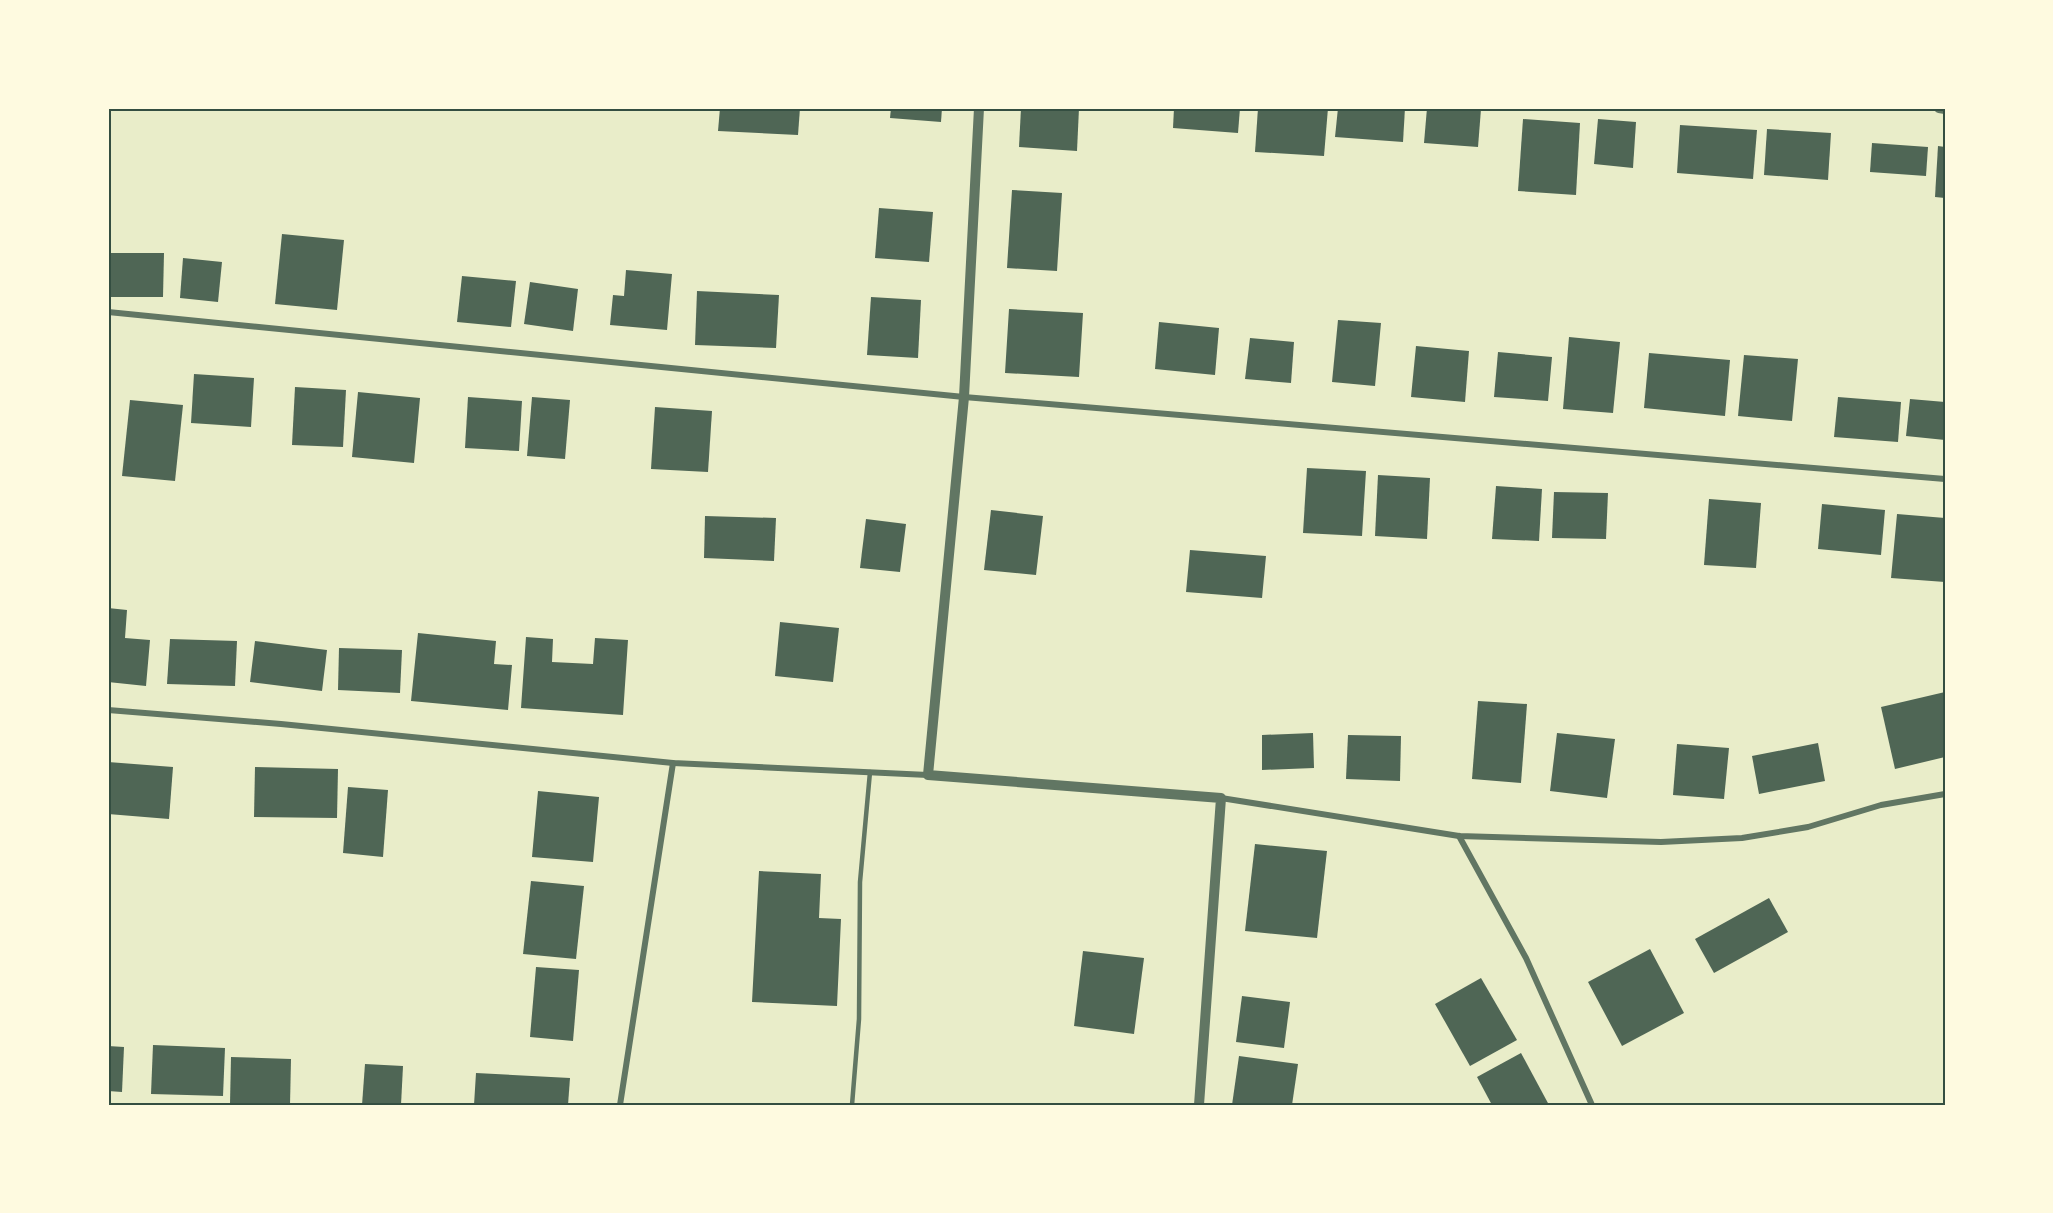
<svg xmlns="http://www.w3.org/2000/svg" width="2053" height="1213" viewBox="0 0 2053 1213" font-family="'IBM Plex Serif',serif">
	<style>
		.building { fill: #4f6655 }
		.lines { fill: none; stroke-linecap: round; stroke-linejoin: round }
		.service { stroke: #617663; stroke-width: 4.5 }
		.minor { stroke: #617663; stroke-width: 6 }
		.tertiary { stroke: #617663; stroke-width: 10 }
		.neatline { fill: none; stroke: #344e41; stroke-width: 2 }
	</style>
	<rect width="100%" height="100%" fill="#e9edc9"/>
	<!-- building -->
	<g class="building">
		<path d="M720,108H800L798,135L718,131Z"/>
		<path d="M891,108H942L941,122L890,118Z"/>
		<path d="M1021,108H1079L1077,151L1019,147Z"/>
		<path d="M1174,108H1240L1238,133L1173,128Z"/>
		<path d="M1258,108H1328L1324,156L1255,152Z"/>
		<path d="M1338,108H1405L1403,142L1335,137Z"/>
		<path d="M1427,108L1481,109L1478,147L1424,143Z"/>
		<path d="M1523,119L1580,123L1576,195L1518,191Z"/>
		<path d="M1598,119L1636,122L1633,168L1594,164Z"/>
		<path d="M1680,125L1757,130L1753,179L1677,173Z"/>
		<path d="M1767,129L1831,133L1828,180L1764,175Z"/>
		<path d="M1872,143L1928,147L1926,176L1870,172Z"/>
		<path d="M1938,146L1945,147V198L1935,197Z"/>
		<path d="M1012,190L1062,193L1057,271L1007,268Z"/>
		<path d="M879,208L933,212L929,262L875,258Z"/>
		<path d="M282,234L344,240L337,310L275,304Z"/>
		<path d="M108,253H164L163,297H108Z"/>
		<path d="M183,258L222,262L218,302L180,298Z"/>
		<path d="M626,270L672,274L667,330L610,325L613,295L624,296Z"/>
		<path d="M462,276L516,281L511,327L457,322Z"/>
		<path d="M530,282L578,289L573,331L524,324Z"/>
		<path d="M697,291L779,295L776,348L695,345Z"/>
		<path d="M871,297L921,300L918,358L867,355Z"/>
		<path d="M1009,309L1083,313L1079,377L1005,373Z"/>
		<path d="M1338,320L1381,323L1375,386L1332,382Z"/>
		<path d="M1159,322L1219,328L1215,375L1155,369Z"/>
		<path d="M1569,337L1620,342L1613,413L1563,409Z"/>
		<path d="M1250,338L1294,342L1291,383L1245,379Z"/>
		<path d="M1416,346L1469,351L1465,402L1411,397Z"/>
		<path d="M1498,352L1552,357L1548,401L1494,397Z"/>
		<path d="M1649,353L1730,360L1725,416L1644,408Z"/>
		<path d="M1744,355L1798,359L1792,421L1738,416Z"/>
		<path d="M194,374L254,378L251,427L191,423Z"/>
		<path d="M295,387L346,390L343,447L292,445Z"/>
		<path d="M358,392L420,398L414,463L352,457Z"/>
		<path d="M468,397L522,401L519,451L465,448Z"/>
		<path d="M532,397L570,400L565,459L527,456Z"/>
		<path d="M1838,397L1901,402L1898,442L1834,437Z"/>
		<path d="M1910,399L1945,402V440L1906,436Z"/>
		<path d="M130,400L183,405L175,481L122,476Z"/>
		<path d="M655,407L712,411L708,472L651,469Z"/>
		<path d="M1307,468L1366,471L1362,536L1303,533Z"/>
		<path d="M1378,475L1430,478L1427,539L1375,536Z"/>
		<path d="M1496,486L1542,489L1539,541L1492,539Z"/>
		<path d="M1554,492L1608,493L1606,539L1552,538Z"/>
		<path d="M1709,499L1761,503L1756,568L1704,565Z"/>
		<path d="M1822,504L1885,510L1881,555L1818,549Z"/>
		<path d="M991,510L1043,516L1036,575L984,570Z"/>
		<path d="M1897,514L1945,518V582L1891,578Z"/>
		<path d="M705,516L776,518L774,561L704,558Z"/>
		<path d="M866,519L906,524L900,572L860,568Z"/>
		<path d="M1190,550L1266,556L1262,598L1186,592Z"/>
		<path d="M108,608L127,610L125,638L150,640L146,686L108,682Z"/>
		<path d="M780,622L839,628L833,682L775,676Z"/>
		<path d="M418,633L496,641L494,664L512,665L508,710L411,701Z"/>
		<path d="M526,637L553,639L552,662L593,664L595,638L628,640L623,715L521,708Z"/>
		<path d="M170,639L237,641L235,686L167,684Z"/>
		<path d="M255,641L327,650L322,691L250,682Z"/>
		<path d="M339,648L402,650L400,693L338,690Z"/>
		<path d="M1945,692V757L1895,769L1881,707Z"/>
		<path d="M1478,701L1527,704L1521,783L1472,779Z"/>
		<path d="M1313,733L1314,768L1262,770V735Z"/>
		<path d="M1557,733L1615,739L1607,798L1550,791Z"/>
		<path d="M1348,735L1401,736L1400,781L1346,779Z"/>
		<path d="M1818,743L1825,781L1759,794L1752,756Z"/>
		<path d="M1677,744L1729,748L1724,799L1673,795Z"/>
		<path d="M108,762L173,767L169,819L108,814Z"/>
		<path d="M255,767L338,769L337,818L254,817Z"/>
		<path d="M348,787L388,790L383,857L343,853Z"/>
		<path d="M538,791L599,797L593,862L532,857Z"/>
		<path d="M1255,844L1327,851L1317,938L1245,931Z"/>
		<path d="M759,871L821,874L819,918L841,919L837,1006L752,1002Z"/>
		<path d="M531,881L584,886L576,959L523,954Z"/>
		<path d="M1769,898L1788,932L1714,973L1695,939Z"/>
		<path d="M1650,949L1684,1013L1622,1046L1588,982Z"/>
		<path d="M1083,951L1144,958L1134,1034L1074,1026Z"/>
		<path d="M536,967L579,970L573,1041L530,1037Z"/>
		<path d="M1481,978L1517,1040L1470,1066L1435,1004Z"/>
		<path d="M1242,996L1290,1002L1284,1048L1236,1042Z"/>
		<path d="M153,1045L225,1048L223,1096L151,1094Z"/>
		<path d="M108,1046L124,1047L122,1092L108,1091Z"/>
		<path d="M1521,1053L1549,1105H1492L1477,1077Z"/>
		<path d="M1239,1056L1298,1064L1292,1105H1232Z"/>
		<path d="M231,1057L291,1059L290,1105L230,1104Z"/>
		<path d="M365,1064L403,1066L401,1105H362Z"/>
		<path d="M476,1073L570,1078L568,1105H474Z"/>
	</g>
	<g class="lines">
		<!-- service -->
		<path class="service" d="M852,1105L859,1019L860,882L870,772"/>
		<!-- minor -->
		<g class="minor">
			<path d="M108,312L964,397L1945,479"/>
			<path d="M108,710L281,724L673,763L928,775"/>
			<path d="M1221,798L1459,836L1661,842L1742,838L1808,827L1881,805L1945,794"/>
			<path d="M1459,836L1526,958L1592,1105"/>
			<path d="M620,1105L673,763"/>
		</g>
		<!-- tertiary -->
		<g class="tertiary">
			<path d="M979,108L964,397L928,775L1221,798L1199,1105"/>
			<path d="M1939,108L1945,109"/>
		</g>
	</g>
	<!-- border -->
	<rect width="2053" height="1213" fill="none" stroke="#fefae0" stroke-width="219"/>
	<rect x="110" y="110" width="1834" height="994" class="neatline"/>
</svg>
